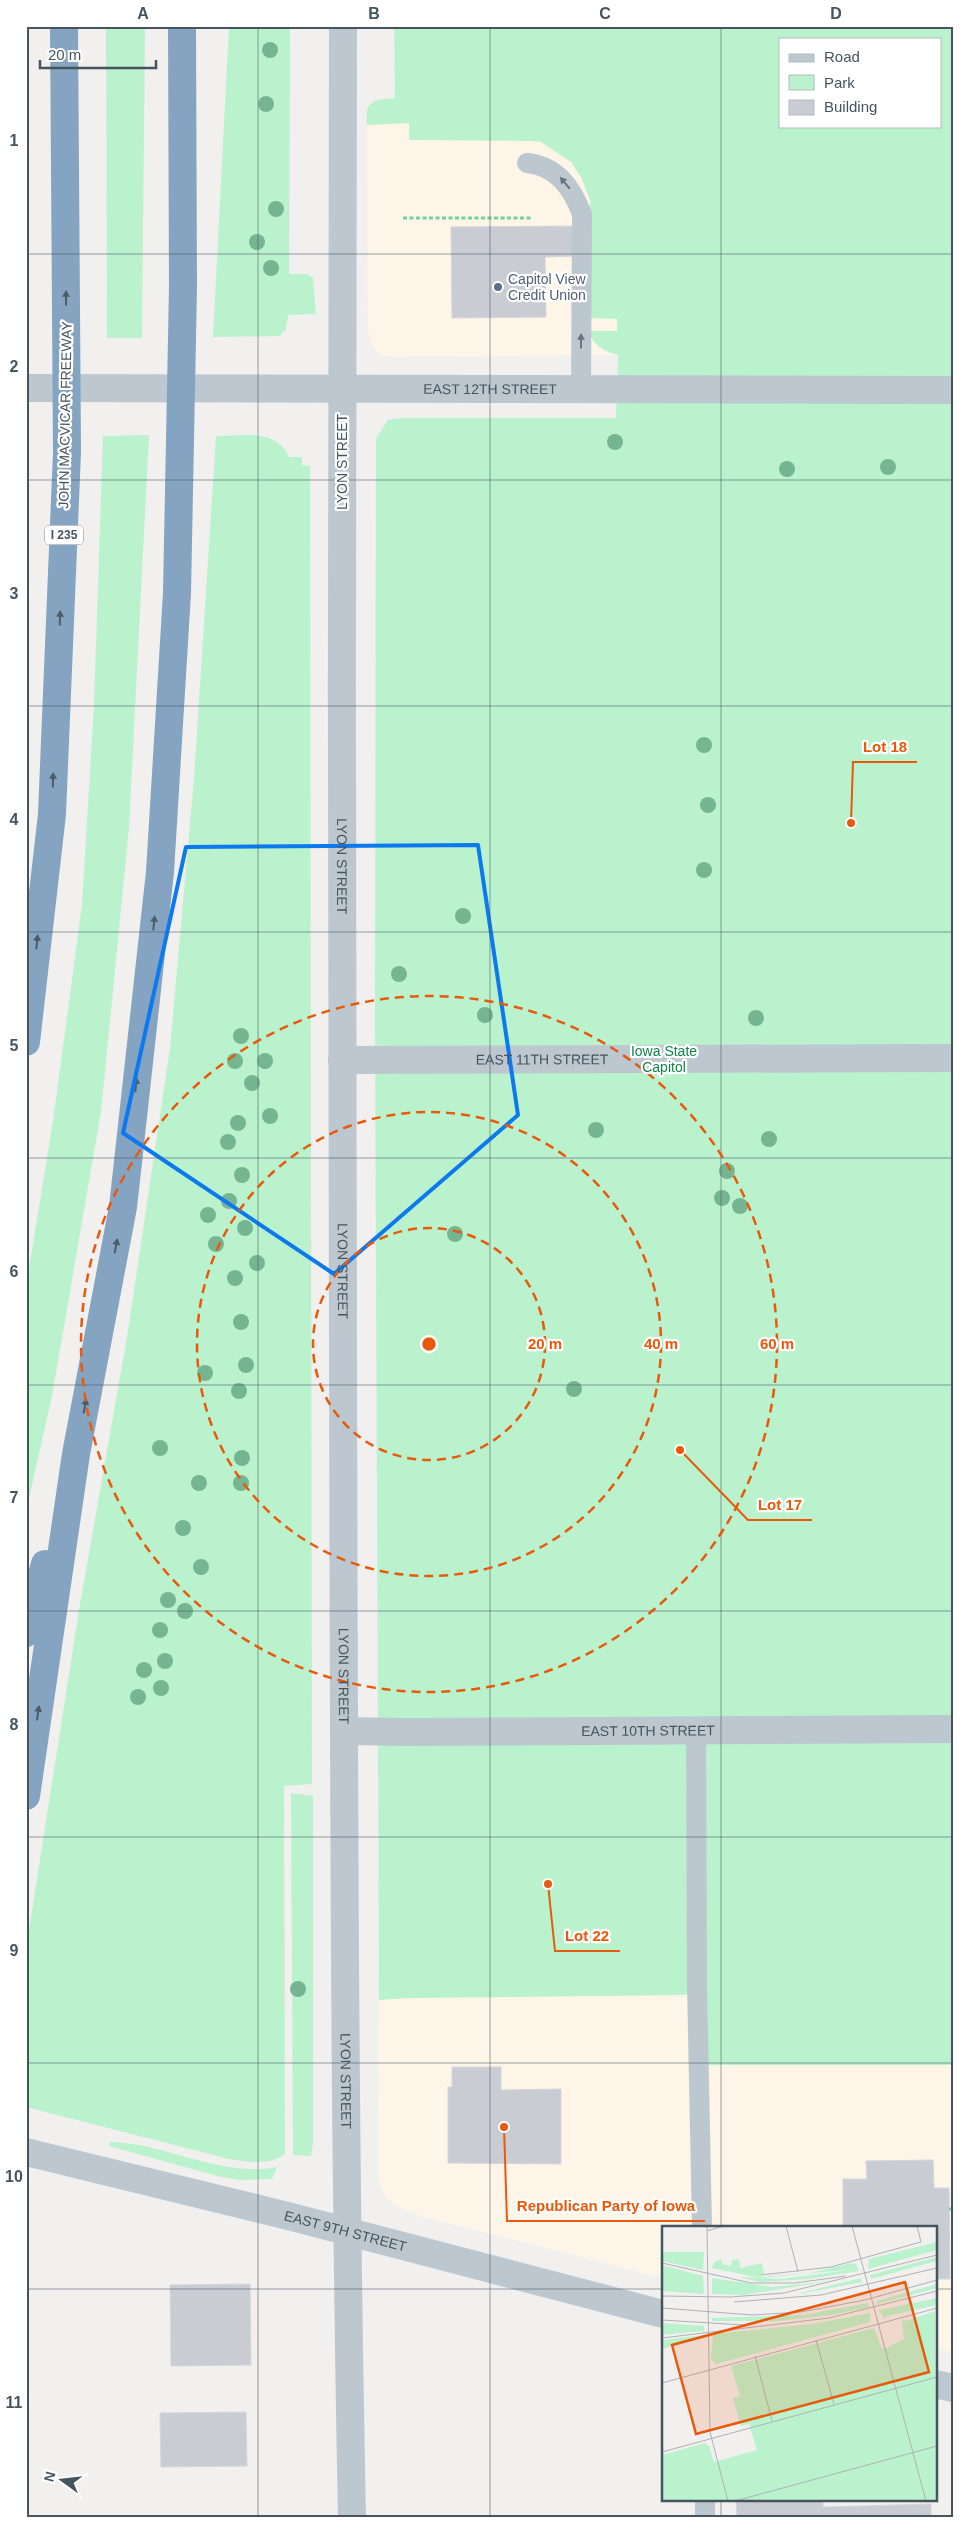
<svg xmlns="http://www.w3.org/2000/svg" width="979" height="2543" viewBox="0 0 979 2543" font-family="Arial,sans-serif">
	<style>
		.commercial { fill: #fdf6e8 }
		.green { fill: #bbf2ce; fill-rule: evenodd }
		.building { fill: #c9ccd2; stroke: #d3d6db }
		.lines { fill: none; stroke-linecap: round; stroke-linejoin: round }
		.path { stroke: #71d29e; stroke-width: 3; stroke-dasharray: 4 2.5; stroke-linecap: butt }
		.service { stroke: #bcc7cf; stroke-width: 20 }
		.minor { stroke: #bcc7cf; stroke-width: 28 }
		.tertiary { stroke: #bcc7cf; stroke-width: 28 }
		.motorway { stroke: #84a4c1; stroke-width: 28 }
		.tree { fill: #76b592 }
		.oneway { fill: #697680 }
		.oneway2 { fill: #4c5c68 }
		.marked { fill: none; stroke: #0d79ee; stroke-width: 4; stroke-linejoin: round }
		.grid { fill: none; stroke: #46545e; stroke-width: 1; stroke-opacity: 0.55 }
		.ring { fill: none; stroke: #e8590c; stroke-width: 2.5; stroke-dasharray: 9 6 }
		.service-dot { fill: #5c6f8a; stroke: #fff; stroke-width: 2 }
		.labels { text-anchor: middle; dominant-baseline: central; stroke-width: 4.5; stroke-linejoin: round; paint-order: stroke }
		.shield { fill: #fff; stroke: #7e878e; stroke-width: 1 }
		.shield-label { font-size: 12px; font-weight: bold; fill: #46545e }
		.service-label { font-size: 14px; fill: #4e5e75; stroke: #fff; text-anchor: start }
		.street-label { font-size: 14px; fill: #46545e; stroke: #fff }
		.park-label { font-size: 14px; fill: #118546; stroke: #fff }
		.inset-road { fill: none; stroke: #adb1b5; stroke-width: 1 }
		.view { fill: #e8590c; fill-opacity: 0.15; stroke: #e8590c; stroke-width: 2.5 }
		.inset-edge { fill: none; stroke: #46545e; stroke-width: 2.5 }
		.centre { fill: #e8590c; stroke: #fff; stroke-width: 2.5 }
		.ring-label { font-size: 15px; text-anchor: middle; font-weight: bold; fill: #e8590c; stroke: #fff; stroke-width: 4.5; stroke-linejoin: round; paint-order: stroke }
		.leader { fill: none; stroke: #e8590c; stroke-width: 2 }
		.callout-dot { fill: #e8590c; stroke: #fff; stroke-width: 2 }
		.callout-label { font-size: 15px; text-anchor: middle; font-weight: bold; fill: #e8590c; stroke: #fff; stroke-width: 4.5; stroke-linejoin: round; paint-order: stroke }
		.neatline { fill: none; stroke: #46545e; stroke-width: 2 }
		.grid-label { font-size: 16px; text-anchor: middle; font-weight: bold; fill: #46545e }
	</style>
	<rect width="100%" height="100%" fill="#f2efef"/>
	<!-- commercial -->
	<g class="commercial">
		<path d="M409,123H618V355L393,357L382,356L375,350L368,332L367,125Z"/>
		<path d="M708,1991V2065H953V2352L935,2348V2227H663V2278L424,2217L396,2206L386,2197L380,2186L378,2172L379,2000L408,1998L683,1995Z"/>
	</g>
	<!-- green -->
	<g class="green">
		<path d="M106,26H145L142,338H107Z"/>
		<path d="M229,26H290L289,274H306L313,278L316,314L288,315L286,329L280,336L213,337Z"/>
		<path d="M394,26H953V2065H708L707,1991L683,1995L408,1998L379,2000L375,1020L376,438L388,420L403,418H616L618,355C602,350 595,346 587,331H617V319L587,318L590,200L581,177L571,162L541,142L533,141L409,140V123L367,125C365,100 372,100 395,98ZM780,39H940V126H780Z"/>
		<path d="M149,435L129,828L101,1112L52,1396L26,1512V1287L53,1121L82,905L94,704L103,436Z"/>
		<path d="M216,436C242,436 277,428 289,457H302V465L310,466L312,1784L284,1786L285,2154C268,2166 248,2162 229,2159L26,2107V1949L79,1610L128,1331L170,1048L194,778Z"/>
		<path d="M291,1793L313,1796V2143L311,2156L293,2155Z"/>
		<path d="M110,2142C167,2143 220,2178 277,2167L272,2179L239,2180L217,2176L109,2146Z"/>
	</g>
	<!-- building -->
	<g class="building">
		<path d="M576,226V256L545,257L546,317L452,318L451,227Z"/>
		<path d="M452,2067H501V2090L561,2089V2164L448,2163V2087H452Z"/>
		<path d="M933,2160L934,2188H949L950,2279H935V2227H843V2179H867L866,2161Z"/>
		<path d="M250,2284L251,2365L171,2366L170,2285Z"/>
		<path d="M246,2412L247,2466L161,2467L160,2413Z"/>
		<path d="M736,2499H823V2507L931,2504V2517H737Z"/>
	</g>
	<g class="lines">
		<!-- path -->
		<g class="path">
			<path d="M403,218H531"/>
			<path d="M949,2209H953"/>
		</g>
		<!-- service -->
		<g class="service">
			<path d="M527,163C557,166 572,188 582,214L581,390"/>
			<path d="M696,1729L697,1984L702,2227"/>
			<path d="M705,2499V2517"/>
		</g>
		<!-- minor -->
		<g class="minor">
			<path id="s1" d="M343,26C341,468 342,911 343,1353C344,1741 344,2129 352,2517"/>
			<path id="s2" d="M26,388L953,390"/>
			<path id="s3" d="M342,1060L953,1058"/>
			<path id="s4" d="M344,1731L405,1732L953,1729"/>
		</g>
		<!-- tertiary -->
		<g class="tertiary">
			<path id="s5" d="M26,2152L288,2216L663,2314"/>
			<path d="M935,2384L953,2388"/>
		</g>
		<!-- motorway -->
		<g class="motorway">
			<path d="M26,1042L52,814L67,452L64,26"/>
			<path d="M26,1633L45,1564"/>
			<path d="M26,1796L76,1454L123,1207L160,872L177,593L183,287L182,26"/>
		</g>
	</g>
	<!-- trees -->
	<g class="tree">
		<circle cx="270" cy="50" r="8"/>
		<circle cx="266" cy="104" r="8"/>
		<circle cx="276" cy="209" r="8"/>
		<circle cx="257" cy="242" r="8"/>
		<circle cx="271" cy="268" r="8"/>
		<circle cx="615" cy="442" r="8"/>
		<circle cx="888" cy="467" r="8"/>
		<circle cx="787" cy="469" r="8"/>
		<circle cx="704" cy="745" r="8"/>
		<circle cx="708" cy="805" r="8"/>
		<circle cx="704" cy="870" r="8"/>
		<circle cx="463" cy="916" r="8"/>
		<circle cx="399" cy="974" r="8"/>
		<circle cx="485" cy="1015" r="8"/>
		<circle cx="756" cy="1018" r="8"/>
		<circle cx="241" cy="1036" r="8"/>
		<circle cx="235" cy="1061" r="8"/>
		<circle cx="265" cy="1061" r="8"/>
		<circle cx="252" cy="1083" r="8"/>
		<circle cx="270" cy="1116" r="8"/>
		<circle cx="238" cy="1123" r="8"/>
		<circle cx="596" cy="1130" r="8"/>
		<circle cx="769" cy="1139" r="8"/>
		<circle cx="228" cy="1142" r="8"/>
		<circle cx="727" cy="1171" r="8"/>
		<circle cx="242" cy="1175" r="8"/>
		<circle cx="722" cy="1198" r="8"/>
		<circle cx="229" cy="1201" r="8"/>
		<circle cx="740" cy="1206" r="8"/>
		<circle cx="208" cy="1215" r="8"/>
		<circle cx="245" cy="1228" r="8"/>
		<circle cx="455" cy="1234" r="8"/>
		<circle cx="216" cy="1244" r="8"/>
		<circle cx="257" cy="1263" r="8"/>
		<circle cx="235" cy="1278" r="8"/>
		<circle cx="241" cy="1322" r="8"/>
		<circle cx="246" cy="1365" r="8"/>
		<circle cx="205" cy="1373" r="8"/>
		<circle cx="574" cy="1389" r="8"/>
		<circle cx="239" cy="1391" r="8"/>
		<circle cx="160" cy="1448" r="8"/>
		<circle cx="242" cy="1458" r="8"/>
		<circle cx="199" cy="1483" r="8"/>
		<circle cx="241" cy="1483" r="8"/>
		<circle cx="183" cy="1528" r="8"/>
		<circle cx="201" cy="1567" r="8"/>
		<circle cx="168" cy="1600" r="8"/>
		<circle cx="185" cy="1611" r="8"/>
		<circle cx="160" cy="1630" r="8"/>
		<circle cx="165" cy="1661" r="8"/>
		<circle cx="144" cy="1670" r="8"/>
		<circle cx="161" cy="1688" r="8"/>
		<circle cx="138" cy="1697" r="8"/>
		<circle cx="298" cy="1989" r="8"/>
	</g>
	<!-- one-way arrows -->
	<defs><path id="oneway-solid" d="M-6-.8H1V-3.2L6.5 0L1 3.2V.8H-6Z" transform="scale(1.25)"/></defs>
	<g class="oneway">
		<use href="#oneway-solid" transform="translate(565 183) rotate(-130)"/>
		<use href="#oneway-solid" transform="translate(581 341) rotate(-90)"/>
	</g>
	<g class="oneway2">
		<use href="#oneway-solid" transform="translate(66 298) rotate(-90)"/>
		<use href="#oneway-solid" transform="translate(60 618) rotate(-88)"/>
		<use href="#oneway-solid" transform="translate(53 780) rotate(-88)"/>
		<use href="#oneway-solid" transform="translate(154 923) rotate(-84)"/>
		<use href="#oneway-solid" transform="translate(37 942) rotate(-84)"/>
		<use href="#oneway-solid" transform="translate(136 1085) rotate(-84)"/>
		<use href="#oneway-solid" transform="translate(116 1246) rotate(-79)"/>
		<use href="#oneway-solid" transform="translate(85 1406) rotate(-79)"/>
		<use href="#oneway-solid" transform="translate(38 1713) rotate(-82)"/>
	</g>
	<!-- marked area -->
	<path class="marked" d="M478,845L518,1115L334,1274L123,1133L186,847Z"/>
	<!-- grid -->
	<path class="grid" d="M258,26V2517M490,26V2517M721,26V2227M26,254H953M26,480H953M26,706H953M26,932H953M26,1158H953M26,1385H953M26,1611H953M26,1837H953M26,2063H953M26,2289H663M935,2289H953M721,2499V2517"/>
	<!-- distance rings -->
	<g class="ring">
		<circle cx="429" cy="1344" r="116"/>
		<circle cx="429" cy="1344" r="232"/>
		<circle cx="429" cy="1344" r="348"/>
	</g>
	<!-- markers -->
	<circle class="service-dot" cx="498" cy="287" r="5"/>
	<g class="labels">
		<!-- shield labels -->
		<rect class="shield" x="45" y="525.5" width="38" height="19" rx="4"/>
		<g class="shield-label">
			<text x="64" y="535">I 235</text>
		</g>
		<!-- service labels -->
		<g class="service-label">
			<text x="508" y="279">Capitol View<tspan x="508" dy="16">Credit Union</tspan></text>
		</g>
		<!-- street labels -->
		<g class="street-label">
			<text stroke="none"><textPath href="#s2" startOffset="464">EAST 12TH STREET</textPath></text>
			<text transform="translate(65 415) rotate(-89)">JOHN MACVICAR FREEWAY</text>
			<text transform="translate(342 462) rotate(-90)">LYON STREET</text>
			<text stroke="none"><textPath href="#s1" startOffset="840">LYON STREET</textPath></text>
			<text stroke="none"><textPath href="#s3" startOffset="200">EAST 11TH STREET</textPath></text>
			<text stroke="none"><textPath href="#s1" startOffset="1245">LYON STREET</textPath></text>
			<text stroke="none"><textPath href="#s1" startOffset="1650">LYON STREET</textPath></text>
			<text stroke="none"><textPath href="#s4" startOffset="304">EAST 10TH STREET</textPath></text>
			<text stroke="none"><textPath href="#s1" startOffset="2055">LYON STREET</textPath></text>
			<text stroke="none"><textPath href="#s5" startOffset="329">EAST 9TH STREET</textPath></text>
		</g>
		<!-- park labels -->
		<g class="park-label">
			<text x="664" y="1051">Iowa State<tspan x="664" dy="16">Capitol</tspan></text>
		</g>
	</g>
	<!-- overview -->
	<g transform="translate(662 2226)">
		<rect width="275" height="275" fill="#f2efef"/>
		<path d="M275,16V24L206,43L207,33ZM0,26H42L41,44L0,35ZM275,31V35L209,53L208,49ZM60,33V38L69,40L70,34L77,33L78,42L100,37L102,47L98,51L148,47L189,37L194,38L197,45L146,53L98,56L76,51L119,53L194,43L98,52L50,42L52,36ZM0,39L41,50L42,68L0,65ZM50,52L110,61L168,55L81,69L50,68ZM199,52L200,56L137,68L138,67ZM275,58V62L215,78V75ZM275,72V79L225,90L222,93L217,84ZM206,77L207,81L170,89L116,95H50V92L141,89ZM273,85L275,275H0V229L43,217L47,220L52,236L95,224L87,198L79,200L71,172L78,170L69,140L212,102L220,123L225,122L242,113L240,93L244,95ZM208,87V96L54,138L49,133L51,108L151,98ZM0,97L42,100V105L0,109ZM42,109V112L0,123V114Z" fill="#bbf2ce"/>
		<path class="inset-road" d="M45,0L48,206L66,275M124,0L136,46M190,0L264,275M45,5L62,0M0,37L89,57H133L184,50M99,49L169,41L259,16L255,0M0,70L68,71L122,67L275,29M72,76L159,69L275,42M0,82L90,89L139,86L203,74L275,54M0,94L82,99M0,112L167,92L275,65M154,114L172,178M93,130L110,195M0,157L275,82M0,226L275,151M73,275L275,220"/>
		<path class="view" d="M243,56L267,146L34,208L10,119Z"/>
		<rect width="275" height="275" class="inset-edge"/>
	</g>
	<circle cx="429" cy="1344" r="8" class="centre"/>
	<g class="ring-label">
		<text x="545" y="1349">20 m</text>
		<text x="661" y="1349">40 m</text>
		<text x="777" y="1349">60 m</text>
	</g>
	<!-- callouts -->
	<path class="leader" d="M851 823L853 762H917M680 1450L748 1520H812M548 1884L555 1951H620M504 2127L507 2221H705"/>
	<g class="callout-dot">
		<circle cx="851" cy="823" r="5"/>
		<circle cx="680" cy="1450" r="5"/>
		<circle cx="548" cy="1884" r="5"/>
		<circle cx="504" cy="2127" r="5"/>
	</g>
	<g class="callout-label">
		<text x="885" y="752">Lot 18</text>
		<text x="780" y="1510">Lot 17</text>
		<text x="587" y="1941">Lot 22</text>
		<text x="606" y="2211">Republican Party of Iowa</text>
	</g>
	<!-- border -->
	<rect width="979" height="2543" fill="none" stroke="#ffffff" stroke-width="55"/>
	<!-- legend -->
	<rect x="779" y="38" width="162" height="90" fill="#ffffff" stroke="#b5bbbf"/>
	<rect x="789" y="54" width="25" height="8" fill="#bcc7cf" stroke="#b5bbbf"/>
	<text x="824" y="62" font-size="15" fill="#46545e">Road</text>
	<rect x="789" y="75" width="25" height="15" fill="#bbf2ce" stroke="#b5bbbf"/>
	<text x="824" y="88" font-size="15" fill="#46545e">Park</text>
	<rect x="789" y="100" width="25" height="15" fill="#c9ccd2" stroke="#b5bbbf"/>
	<text x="824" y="112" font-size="15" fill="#46545e">Building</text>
	<!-- north arrow -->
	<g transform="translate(62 2480) rotate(285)" stroke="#ffffff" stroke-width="4" paint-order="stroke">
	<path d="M0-4L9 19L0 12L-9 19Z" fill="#46545e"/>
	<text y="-8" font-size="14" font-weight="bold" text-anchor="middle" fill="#46545e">N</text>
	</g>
	<!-- scale -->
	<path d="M40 60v8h116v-8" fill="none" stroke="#46545e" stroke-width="2.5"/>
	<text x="48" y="60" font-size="15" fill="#46545e" stroke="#ffffff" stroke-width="4" paint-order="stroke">20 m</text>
	<rect x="28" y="28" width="924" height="2488" class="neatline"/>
	<g class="grid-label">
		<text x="143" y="19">A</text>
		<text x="374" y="19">B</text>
		<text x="605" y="19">C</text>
		<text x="836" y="19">D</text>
		<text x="14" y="146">1</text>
		<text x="14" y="372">2</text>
		<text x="14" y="599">3</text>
		<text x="14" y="825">4</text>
		<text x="14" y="1051">5</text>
		<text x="14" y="1277">6</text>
		<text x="14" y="1503">7</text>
		<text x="14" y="1730">8</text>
		<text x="14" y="1956">9</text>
		<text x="14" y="2182">10</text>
		<text x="14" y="2408">11</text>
	</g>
</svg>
